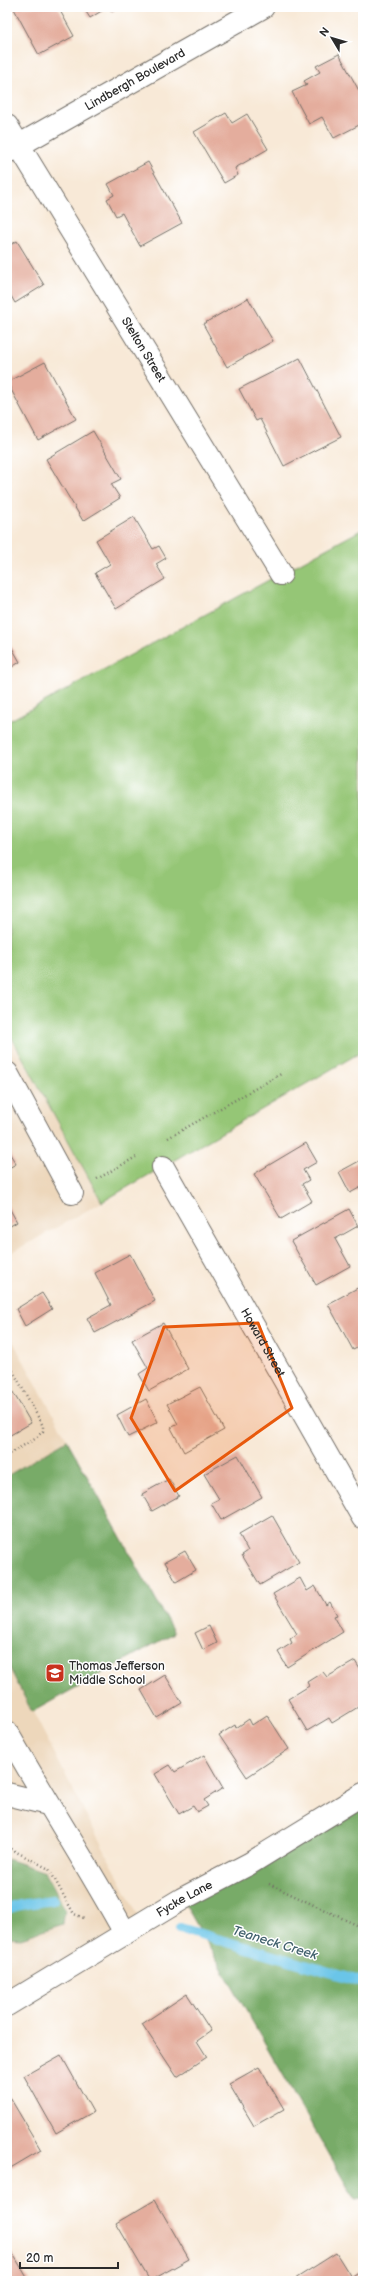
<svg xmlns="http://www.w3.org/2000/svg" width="370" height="2288" viewBox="0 0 370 2288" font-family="'Balsamiq Sans',sans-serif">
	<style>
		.built { fill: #edd7bb }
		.green { fill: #95c676; stroke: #607850 }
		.forest { fill: #78ab67; stroke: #526b49 }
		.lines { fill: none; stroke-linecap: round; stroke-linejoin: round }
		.stream { stroke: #6ac5e8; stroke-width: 10 }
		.building { fill: #e4ad9d }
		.minor-casing { stroke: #736e67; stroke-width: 24 }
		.path { stroke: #736e67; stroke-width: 2.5; stroke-dasharray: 1 3; stroke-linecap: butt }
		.minor { stroke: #fff; stroke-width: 22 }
		.marked { fill: #e8590c; fill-opacity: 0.2; stroke: #e8590c; stroke-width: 3; stroke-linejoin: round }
		.labels { text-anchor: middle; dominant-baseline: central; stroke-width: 3; stroke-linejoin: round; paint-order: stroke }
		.street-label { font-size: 12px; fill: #2b2b2b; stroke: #fff }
		.poi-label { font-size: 12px; fill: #2b2b2b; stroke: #fff; text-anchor: start }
		.water-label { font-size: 13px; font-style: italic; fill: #41616d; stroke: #fff }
	</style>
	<rect width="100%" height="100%" fill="#fff"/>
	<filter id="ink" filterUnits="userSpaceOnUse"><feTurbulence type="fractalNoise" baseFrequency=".025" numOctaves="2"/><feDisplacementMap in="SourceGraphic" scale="8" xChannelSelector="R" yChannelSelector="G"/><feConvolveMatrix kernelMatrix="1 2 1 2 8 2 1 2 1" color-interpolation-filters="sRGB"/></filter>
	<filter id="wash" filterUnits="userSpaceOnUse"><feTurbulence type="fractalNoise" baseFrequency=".012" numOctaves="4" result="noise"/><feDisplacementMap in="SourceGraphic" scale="16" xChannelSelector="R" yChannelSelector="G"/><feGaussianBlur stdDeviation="0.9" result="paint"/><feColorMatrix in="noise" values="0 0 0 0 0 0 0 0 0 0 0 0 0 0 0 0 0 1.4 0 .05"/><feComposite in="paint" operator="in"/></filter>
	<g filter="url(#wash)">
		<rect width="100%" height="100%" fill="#f8e9d7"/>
		<!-- built -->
		<g class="built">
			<path d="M7,1029L102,1202L7,1255Z"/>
			<path d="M7,1331L174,1633L33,1712L142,1923L7,2005Z"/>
		</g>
		<!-- green -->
		<path class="green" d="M363,529V1051L102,1202L7,1029V722Z"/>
		<!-- forest -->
		<g class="forest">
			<path d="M67,1440L174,1633L32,1712L7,1663V1476Z"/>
			<path d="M363,1794V2199L355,2200L182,1899Z"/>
			<path d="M7,1859L45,1872L65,1909L63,1924L21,1938L7,1937Z"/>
		</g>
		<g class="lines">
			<!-- stream -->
			<g class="stream">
				<path d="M7,1909L20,1905L53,1900"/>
				<path d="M180,1928L363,1982"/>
			</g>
		</g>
		<g id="blocks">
			<!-- building -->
			<g class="building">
				<path d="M13,7H58L74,36L39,55Z"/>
				<path d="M83,7H108L90,18Z"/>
				<path d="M109,7H119L112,12Z"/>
				<path d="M339,54L363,98V123L334,138L322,117L309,124L292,92L307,85L304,81L320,72L316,66Z"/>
				<path d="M226,113L232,123L247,114L268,149L235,168L238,175L224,183L194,132Z"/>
				<path d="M148,162L182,223L140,246L122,213L116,216L107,199L114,195L108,184Z"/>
				<path d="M17,241L44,285L15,303L7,289V247Z"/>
				<path d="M248,298L273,341L227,367L203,324Z"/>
				<path d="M300,358L341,437L284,466L260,419L256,421L239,389Z"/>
				<path d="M45,362L76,419L38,440L7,382Z"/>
				<path d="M93,431L121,479L111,484L120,498L83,521L46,459Z"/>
				<path d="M134,517L153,549L159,546L166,558L156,564L165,579L116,609L95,573L110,564L96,540Z"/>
				<path d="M7,639L20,662L7,670Z"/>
				<path d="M306,1143L317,1162L303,1170L309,1180L302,1184L312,1201L281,1219L254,1174Z"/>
				<path d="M7,1149L16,1164L7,1169Z"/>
				<path d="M363,1159V1186L350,1193L339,1172Z"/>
				<path d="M7,1204L17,1222L7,1228Z"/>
				<path d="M349,1209L358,1226L335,1239L350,1266L316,1285L291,1241Z"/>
				<path d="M130,1254L155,1301L95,1333L87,1318L111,1305L95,1273Z"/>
				<path d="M363,1285V1345L353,1350L328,1304Z"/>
				<path d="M42,1293L52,1309L25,1326L16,1309Z"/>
				<path d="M163,1323L188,1369L149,1391L139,1374L148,1368L132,1340Z"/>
				<path d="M7,1382L31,1423L7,1437Z"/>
				<path d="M200,1387L224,1430L184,1452L171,1428L178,1424L167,1404Z"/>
				<path d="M146,1399L158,1422L128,1437L117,1415Z"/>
				<path d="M238,1455L262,1497L221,1520L211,1503L219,1499L204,1474Z"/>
				<path d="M169,1479L179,1496L152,1511L142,1494Z"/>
				<path d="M272,1515L299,1562L260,1585L242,1555L248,1551L239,1534Z"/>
				<path d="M185,1551L196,1570L176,1582L165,1562Z"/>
				<path d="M300,1578L307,1591L315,1586L326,1605L330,1602L337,1615L334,1616L343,1632L287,1667L278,1652L292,1643L290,1639L297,1634L273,1594Z"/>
				<path d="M209,1626L217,1643L203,1650L195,1633Z"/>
				<path d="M355,1661L363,1674V1704L332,1723L329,1718L307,1731L288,1699L309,1686L307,1682L323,1672L327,1677Z"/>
				<path d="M165,1675L182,1703L157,1718L141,1690Z"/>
				<path d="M267,1715L289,1749L247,1777L219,1735L235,1725L236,1728L249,1719L252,1725Z"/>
				<path d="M204,1755L223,1788L204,1800L208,1806L197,1812L193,1806L179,1814L155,1774L170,1765L175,1772Z"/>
				<path d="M187,1994L211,2031L197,2041L207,2057L177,2077L142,2024Z"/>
				<path d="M61,2055L93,2112L56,2133L24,2076Z"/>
				<path d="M259,2067L284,2109L254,2126L229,2084Z"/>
				<path d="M9,2096L41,2150L7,2170V2097Z"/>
				<path d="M155,2200L189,2259L150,2281L116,2223Z"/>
				<path d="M12,2252L29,2281H7V2255Z"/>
				<path d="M336,2253L351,2277L363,2269V2281H296L295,2279Z"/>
			</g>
		</g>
	</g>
	<g filter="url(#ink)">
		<use href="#blocks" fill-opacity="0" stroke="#736e67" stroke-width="1"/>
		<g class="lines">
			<!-- minor casing -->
			<g class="minor-casing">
				<g id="minor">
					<path id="s1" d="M7,126L281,574"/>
					<path id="s2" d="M7,152L263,7"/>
					<path d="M7,1073L72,1193"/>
					<path id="s3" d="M163,1167L363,1518"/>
					<path d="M7,1732C45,1800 88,1865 125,1933"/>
					<path d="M7,1794L48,1804"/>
					<path id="s4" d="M7,2005L182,1899L249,1864L363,1794"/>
				</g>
			</g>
			<!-- path -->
			<g class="path">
				<path d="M168,1138L281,1074"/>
				<path d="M97,1179L136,1157"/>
				<path d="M7,1360L43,1426V1431L35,1439L7,1455"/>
				<path d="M7,1847L49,1869L74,1914L84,1918"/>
				<path d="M269,1884L363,1928"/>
			</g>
			<!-- minor -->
			<use href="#minor" class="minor"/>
		</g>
	</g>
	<!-- marked area -->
	<path class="marked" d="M258,1323L292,1408L175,1491L131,1418L164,1327Z"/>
	<!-- icons -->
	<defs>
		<g id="school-square" transform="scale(1)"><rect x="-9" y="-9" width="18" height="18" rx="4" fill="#c8321e" stroke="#fff"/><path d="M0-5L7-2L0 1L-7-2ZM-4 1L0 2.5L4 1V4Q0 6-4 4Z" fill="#fff"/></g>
	</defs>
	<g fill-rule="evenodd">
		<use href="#school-square" x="55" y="1673"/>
	</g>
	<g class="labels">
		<!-- street labels -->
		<g class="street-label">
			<text stroke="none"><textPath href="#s2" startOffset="147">Lindbergh Boulevard</textPath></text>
			<text stroke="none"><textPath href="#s1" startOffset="262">Stelton Street</textPath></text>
			<text stroke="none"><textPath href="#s3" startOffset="202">Howard Street</textPath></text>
			<text stroke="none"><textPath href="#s4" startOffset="207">Fycke Lane</textPath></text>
		</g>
		<!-- poi labels -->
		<g class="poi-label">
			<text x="69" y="1666">Thomas Jefferson<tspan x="69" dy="14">Middle School</tspan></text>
		</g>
		<!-- water labels -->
		<g class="water-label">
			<text transform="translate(275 1943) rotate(17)">Teaneck Creek</text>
		</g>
	</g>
	<!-- margin -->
	<rect width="370" height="2288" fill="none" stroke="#fff" stroke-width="24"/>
	<!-- north arrow -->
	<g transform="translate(332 38) rotate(308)" stroke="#ffffff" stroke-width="3" paint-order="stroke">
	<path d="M0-3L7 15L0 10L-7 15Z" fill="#2b2b2b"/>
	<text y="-6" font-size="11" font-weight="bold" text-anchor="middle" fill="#2b2b2b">N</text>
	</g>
	<!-- scale -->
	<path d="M20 2262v6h98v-6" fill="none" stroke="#2b2b2b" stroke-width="2"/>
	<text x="26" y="2262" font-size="12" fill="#2b2b2b" stroke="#ffffff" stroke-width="3" paint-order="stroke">20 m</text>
</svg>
